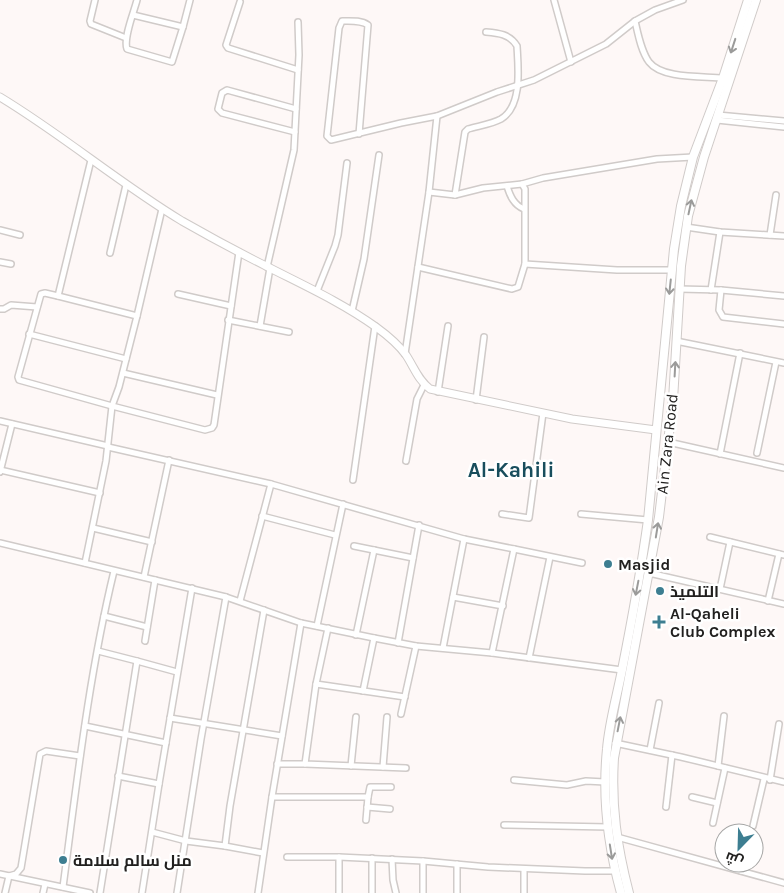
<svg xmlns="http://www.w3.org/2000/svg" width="784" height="893" viewBox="0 0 784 893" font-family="Karla,Cairo,sans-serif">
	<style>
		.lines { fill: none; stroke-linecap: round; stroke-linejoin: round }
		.street-casing { stroke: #d0cbc9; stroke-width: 8 }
		.secondary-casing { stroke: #d0cbc9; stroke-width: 9 }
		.primary-casing { stroke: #d0cbc9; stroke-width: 10 }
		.street { stroke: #fff; stroke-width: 5 }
		.secondary { stroke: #fff; stroke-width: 7 }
		.primary { stroke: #fff; stroke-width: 8 }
		.oneway { stroke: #9b9b9a }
		.poi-dot { fill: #3d7e91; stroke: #fff; stroke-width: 2 }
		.labels { text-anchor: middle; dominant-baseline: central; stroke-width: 5; stroke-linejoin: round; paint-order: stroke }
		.street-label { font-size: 16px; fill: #21201f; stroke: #fff }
		.poi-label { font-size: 16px; font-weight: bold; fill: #21201f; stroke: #fff; text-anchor: start }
		.district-label { font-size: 21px; font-weight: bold; fill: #184e5d; stroke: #fff }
	</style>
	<rect width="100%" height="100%" fill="#fef8f7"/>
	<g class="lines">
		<!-- street casing -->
		<g class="street-casing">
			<g id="street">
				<path d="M95,0L90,21L91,24L126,38"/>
				<path d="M137,0C134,12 123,38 127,49L172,62L183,27L190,0"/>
				<path d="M554,0L571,62"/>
				<path d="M240,2L226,45L228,48L298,70"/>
				<path d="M133,15L183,27"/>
				<path d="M635,21C638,34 641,51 649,62C662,79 702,76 723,78"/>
				<path d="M718,115L784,121"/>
				<path d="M717,120L784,127"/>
				<path d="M295,132L222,113L218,109L222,93L227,90L296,109"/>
				<path d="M359,134L368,25C361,20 351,21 342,21L339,28L327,136L331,140L401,123L437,116L497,92L534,80L606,44L635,21L655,10L683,0"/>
				<path d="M507,186C510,196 514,205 524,209"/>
				<path d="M429,192L455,195L483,188L522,184"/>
				<path d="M455,195L465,132L468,129C478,126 492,124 501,119C523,106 518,66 517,46C510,34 498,33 486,32"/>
				<path d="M686,227L720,232L784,236"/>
				<path d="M0,230L20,235"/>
				<path d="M770,235L776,195"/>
				<path d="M110,253L126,185"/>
				<path d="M0,262L11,264"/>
				<path d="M267,267L294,150L299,55L298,22"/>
				<path d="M418,267L512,289L518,287L525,264"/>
				<path d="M672,270H617L525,264V189L522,184L543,178L657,159L693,157"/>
				<path d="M679,289L721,290L784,296"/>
				<path d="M711,290L720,232"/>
				<path d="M721,290L719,310L723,317L784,324"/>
				<path d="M317,291L335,246L338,235L347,163"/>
				<path d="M178,294L231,306"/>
				<path d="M58,296L91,160"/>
				<path d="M0,309H4L11,305L37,307"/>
				<path d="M352,311L364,259L379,155"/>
				<path d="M137,316L58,296L45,293L41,294L18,377L19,380L112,406L205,430L212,428L214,425L239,252"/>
				<path d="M228,320L289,332"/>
				<path d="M260,326L270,268"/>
				<path d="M29,334L126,359"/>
				<path d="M676,341L784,363"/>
				<path d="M405,354L429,192L437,116"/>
				<path d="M123,373L217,395"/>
				<path d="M438,392L448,326"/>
				<path d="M476,400L484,337"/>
				<path d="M0,421L108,446"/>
				<path d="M668,442L784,468"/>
				<path d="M108,447L271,484L464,539L514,549L492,653"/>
				<path d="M757,453L776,362"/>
				<path d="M720,454L740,353"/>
				<path d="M406,461L417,399L424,385"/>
				<path d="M0,470L100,493"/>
				<path d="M0,472L12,424"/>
				<path d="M353,480L375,326"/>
				<path d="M502,514L529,518L543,413"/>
				<path d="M581,514L648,520"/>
				<path d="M262,516L335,535"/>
				<path d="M93,528L152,542"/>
				<path d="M710,537L784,555"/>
				<path d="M0,543L226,597L301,623L374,638L416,646L492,653L622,670"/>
				<path d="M354,546L413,558"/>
				<path d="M514,549L582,563"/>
				<path d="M85,563L106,461L112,406L119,387L137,316L162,209"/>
				<path d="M649,573L784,604"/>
				<path d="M144,577L169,460"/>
				<path d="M720,589L730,542"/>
				<path d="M453,597L503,606"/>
				<path d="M240,601L271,484"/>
				<path d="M768,601L779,554"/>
				<path d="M104,616L147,627"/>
				<path d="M317,626L343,504"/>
				<path d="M328,628L316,684L305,764L406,768"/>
				<path d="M356,635L374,550"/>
				<path d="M145,641L155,580"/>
				<path d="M398,643L419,525"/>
				<path d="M443,648L464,539"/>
				<path d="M98,651L137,661"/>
				<path d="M529,658L550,557"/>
				<path d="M316,684L405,697"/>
				<path d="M363,691L374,638"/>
				<path d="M401,714L416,646"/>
				<path d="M170,718L282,736"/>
				<path d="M85,726L166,743"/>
				<path d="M615,743L681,757L784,782"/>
				<path d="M650,750L659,703"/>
				<path d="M277,764H305"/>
				<path d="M351,766L356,717"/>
				<path d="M718,766L724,716"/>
				<path d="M383,767L387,717"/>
				<path d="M118,776L159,784"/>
				<path d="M514,780L567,785L586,781L605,782"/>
				<path d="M770,780L779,724"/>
				<path d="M272,797H368L366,820"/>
				<path d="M368,797L370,787H391"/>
				<path d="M692,797L717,803"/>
				<path d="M367,807L390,809"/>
				<path d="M666,807L672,755"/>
				<path d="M713,823L725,768"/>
				<path d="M504,825L608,827"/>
				<path d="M753,826L764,779"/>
				<path d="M152,832L186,841L225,846L230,806L264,610"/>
				<path d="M617,837L784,883"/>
				<path d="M225,846L263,853"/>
				<path d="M287,857H339L423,861L488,867L585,871H615"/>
				<path d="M392,859L393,880L396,893"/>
				<path d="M524,869V893"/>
				<path d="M741,871L743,863"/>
				<path d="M0,874L90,893"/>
				<path d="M63,887C77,781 89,674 114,571"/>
				<path d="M5,893L9,876L16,874L21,868L40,754L46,751L80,756"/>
				<path d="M43,893L45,884"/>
				<path d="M100,893L137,661L177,672"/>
				<path d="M142,893L159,784L192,588"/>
				<path d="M177,893L201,739L226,597"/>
				<path d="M258,893L272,797L301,623"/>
				<path d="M339,893V857"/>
				<path d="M372,893V858"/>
				<path d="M423,893V861"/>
				<path d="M457,893V864"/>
			</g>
		</g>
		<!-- secondary casing -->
		<g class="secondary-casing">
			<path id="secondary" d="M0,97C63,135 119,183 182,221C210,237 238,252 266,266C303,285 341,302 376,327C387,335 398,344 406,355C414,367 418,380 430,389L572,419L656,430"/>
		</g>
		<!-- primary casing -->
		<g class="primary-casing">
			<g id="primary">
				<path d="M621,893C608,846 602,798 607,749C609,723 617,696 622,670C632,620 641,570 648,520L674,249L681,206L693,157L723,78L748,0"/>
				<path d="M629,893C617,847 611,806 614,758L659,517L673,400L681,266L688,216L704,157L756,0"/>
			</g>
		</g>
		<!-- street -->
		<use href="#street" class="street"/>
		<!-- secondary -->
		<use href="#secondary" class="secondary"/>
		<!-- primary -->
		<use href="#primary" class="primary"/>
	</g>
	<!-- one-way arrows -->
	<defs><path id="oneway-shaft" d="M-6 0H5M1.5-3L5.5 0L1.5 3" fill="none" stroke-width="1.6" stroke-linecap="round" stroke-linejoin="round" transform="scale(1.25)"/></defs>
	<g class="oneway">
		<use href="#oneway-shaft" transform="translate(733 46) rotate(108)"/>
		<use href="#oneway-shaft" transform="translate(690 207) rotate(-78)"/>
		<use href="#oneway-shaft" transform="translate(670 287) rotate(96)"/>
		<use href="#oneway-shaft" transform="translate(675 369) rotate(-87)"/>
		<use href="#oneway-shaft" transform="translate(657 530) rotate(-81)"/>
		<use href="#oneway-shaft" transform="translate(637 588) rotate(101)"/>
		<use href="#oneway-shaft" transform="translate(619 724) rotate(-79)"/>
		<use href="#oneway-shaft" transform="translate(611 852) rotate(81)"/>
	</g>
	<!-- markers -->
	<g class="poi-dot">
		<circle cx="608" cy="564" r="5"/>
		<circle cx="660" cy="591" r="5"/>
		<path d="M656.5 614.5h5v5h5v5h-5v5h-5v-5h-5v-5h5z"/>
		<circle cx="63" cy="860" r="5"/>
	</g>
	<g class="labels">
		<!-- street labels -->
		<g class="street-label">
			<text transform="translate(667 444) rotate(-84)">Ain Zara Road</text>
		</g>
		<!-- poi labels -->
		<g class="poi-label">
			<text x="618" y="564">Masjid</text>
			<text x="670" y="591">التلميذ</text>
			<text x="670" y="613">Al-Qaheli<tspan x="670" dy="18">Club Complex</tspan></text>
			<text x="73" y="860">منل سالم سلامة</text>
		</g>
		<!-- district labels -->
		<g class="district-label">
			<text x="511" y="470">Al-Kahili</text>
		</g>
	</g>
	<!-- north arrow -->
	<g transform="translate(739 848) rotate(203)"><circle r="24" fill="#ffffff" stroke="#a6a6a5"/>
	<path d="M0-4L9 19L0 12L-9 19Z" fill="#3d7e91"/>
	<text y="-8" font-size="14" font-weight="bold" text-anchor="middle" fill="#21201f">ش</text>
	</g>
</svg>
